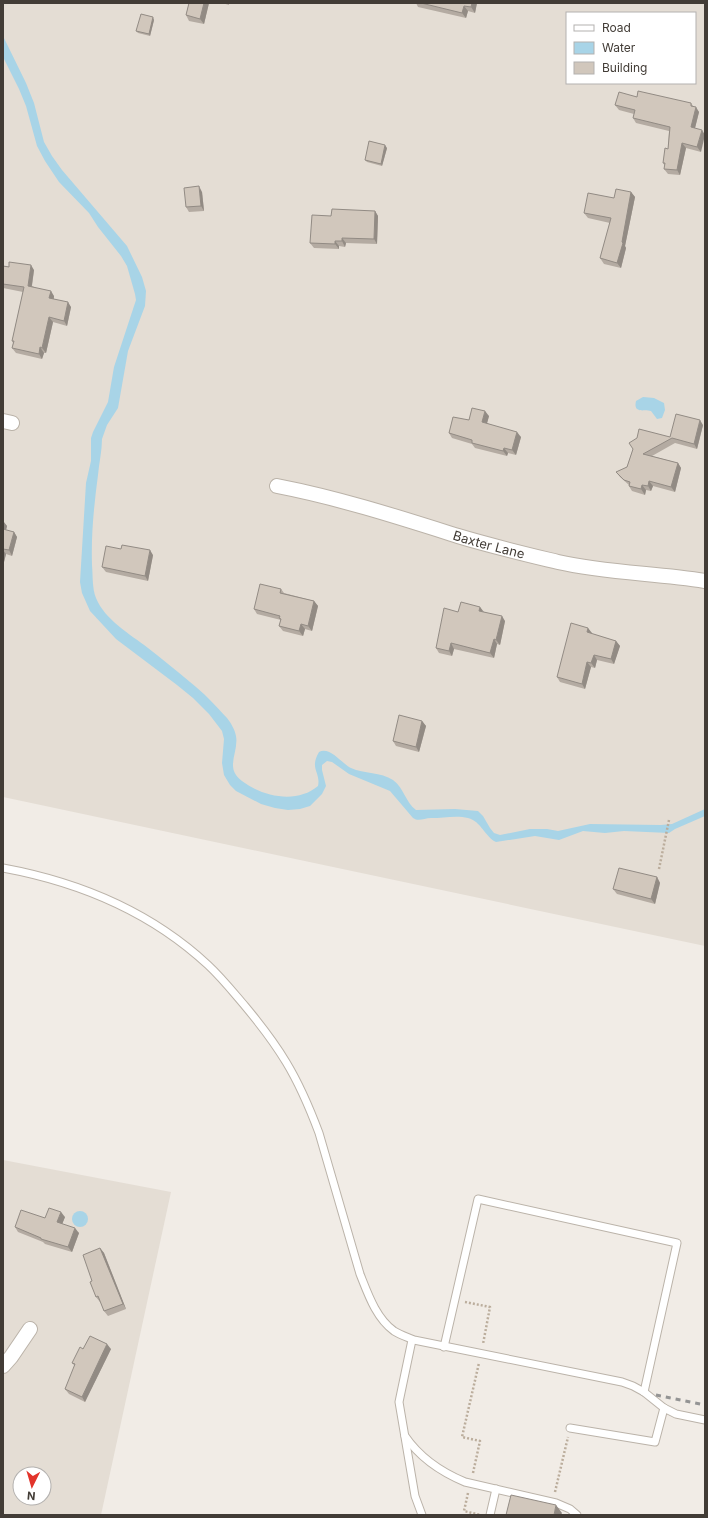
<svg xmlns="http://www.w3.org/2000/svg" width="708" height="1518" viewBox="0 0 708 1518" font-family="Inter,sans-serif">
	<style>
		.residential { fill: #e4ddd4; fill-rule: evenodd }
		.water { fill: #a8d4e7 }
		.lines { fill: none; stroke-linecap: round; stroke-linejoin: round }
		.lane-casing { stroke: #bbb3a9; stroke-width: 9 }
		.street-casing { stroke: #bbb3a9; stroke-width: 16 }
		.path { stroke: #bbad9c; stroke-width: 2.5; stroke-dasharray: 2 2; stroke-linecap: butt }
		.lane { stroke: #fff; stroke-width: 7 }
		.street { stroke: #fff; stroke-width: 14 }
		.rail { stroke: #949494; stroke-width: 3; stroke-dasharray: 5 5; stroke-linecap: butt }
		.wall { fill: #b4aba2 }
		.shaded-wall { fill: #928b84 }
		.building { fill: #d1c7bc; stroke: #928b84 }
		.labels { text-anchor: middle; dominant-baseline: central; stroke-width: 3.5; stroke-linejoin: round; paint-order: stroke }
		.street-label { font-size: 13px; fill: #423c36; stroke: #fff }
	</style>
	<rect width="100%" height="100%" fill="#f1ece6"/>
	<!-- residential -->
	<g class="residential">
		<path d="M3,3H705V946L3,797ZM567,13H695V83H567Z"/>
		<path d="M3,1160L171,1192L101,1515H3ZM20,1474H44V1498H20Z"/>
	</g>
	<!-- water -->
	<g class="water">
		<path d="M3,36L26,83L34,103L44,142L52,156L62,170L127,246L142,277L146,291L145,306L128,351L118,408L107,425L102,439C102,451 99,463 98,475C94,505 91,535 92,565C93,576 92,588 96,598C105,620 130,634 148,648C162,659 176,670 190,682C203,692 216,706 227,718C231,723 235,730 236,736C239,753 224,768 242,781C263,797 297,804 318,786C321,772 309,769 319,752C330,746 342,764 351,768C364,774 381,772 393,780C404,788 406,803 416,810L455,809L478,811L483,816L490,828L494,833L500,835L530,829H547L558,831L590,824L661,825L672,824L705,809V816L675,829L669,833L624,831L605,833L583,831L559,840L535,836L496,842C485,837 481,821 468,818C457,815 443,818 431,818C424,818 419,822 413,818L390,791L349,774L332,762L327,761L322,765V770L326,786L322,794L310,806L300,809L288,810L275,808L261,804L236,791L230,785L224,775L222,763L224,739L222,731L209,714L193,698L177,685L116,639L90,611L82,593L80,582L86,483L91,461V438L93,432L108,402L114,367L134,306L136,300L135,294L127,266L121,256L98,227L89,213L59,182L45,161L37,146L26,106L19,89L3,57Z"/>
		<path d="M643,397L654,398L664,403L665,410L662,418L657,419L651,411C644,409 633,414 636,401Z"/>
		<circle cx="80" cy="1219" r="8"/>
	</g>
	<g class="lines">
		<!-- lane casing -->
		<g class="lane-casing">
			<g id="lane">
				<path d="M3,868C79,882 151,912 208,965C222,978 233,992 245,1006C260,1024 274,1042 286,1062C300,1085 310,1109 319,1133L360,1274C368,1294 376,1318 394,1331C400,1335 407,1337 414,1340L622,1382L633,1386L644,1392L664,1408L676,1414L705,1420"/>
				<path d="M412,1340L399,1402L415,1496L422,1515"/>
				<path d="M444,1347L478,1199L677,1243L644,1392"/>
				<path d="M570,1428L655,1442L664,1408"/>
				<path d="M405,1436C420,1458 441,1472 465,1482L556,1503L570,1509L577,1515"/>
				<path d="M490,1515L496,1489"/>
			</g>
		</g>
		<!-- street casing -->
		<g class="street-casing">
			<g id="street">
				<path d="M3,421L12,423"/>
				<path id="s1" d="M277,486C339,498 398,517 458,536C491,546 525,554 558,562C606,573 656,573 705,581"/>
				<path d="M3,1366L11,1357L30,1329"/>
			</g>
		</g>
		<!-- path -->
		<g class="path">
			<path d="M659,869L669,820"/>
			<path d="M465,1302L490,1307L483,1344"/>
			<path d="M473,1473L480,1441L462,1437L479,1363"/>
			<path d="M555,1492L568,1437"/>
			<path d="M468,1493L464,1511L480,1515"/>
		</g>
		<!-- lane -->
		<use href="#lane" class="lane"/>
		<!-- street -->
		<use href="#street" class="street"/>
		<!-- rail -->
		<path class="rail" d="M656,1395L705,1405"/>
	</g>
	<!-- wall -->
	<g class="wall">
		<path d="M189,3H209L204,24L189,21L186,15Z"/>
		<path d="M222,3H229V5Z"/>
		<path d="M416,3H477L475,13L468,11L466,18L418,7Z"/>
		<path d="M154,20L150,36L138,33L136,31Z"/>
		<path d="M637,97L691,103L693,106L699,112L695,128L701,152L686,148L680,175L668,174L664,169L665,166L663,163L668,149L669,131L636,123L633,118L634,114L619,110L615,105Z"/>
		<path d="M387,148L382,166L367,162L365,160Z"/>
		<path d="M202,192L204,211L189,212L186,207Z"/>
		<path d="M631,192L635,197L625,246L626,248L621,268L604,264L600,258L610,223L588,218L584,213L614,198Z"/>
		<path d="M375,211L378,216L377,244L346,243L345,247L339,246V249L314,248L310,243L331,216Z"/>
		<path d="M3,266L34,270L32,286L54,296V299L71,307L67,326L53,322L46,353H44L42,359L16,353L12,348L13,343L12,341L23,292L3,288Z"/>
		<path d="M489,416L487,423L521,437L516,455L508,453L507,456L475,448L472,444L452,438L449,433L469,420Z"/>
		<path d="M703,425L697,449L675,443L652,456L678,463L681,468L675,492L653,486L651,491L646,490L645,495L632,491L629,486V485L620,477L616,472L627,467L633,449L670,437Z"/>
		<path d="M3,521L7,526L6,530L14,532L17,537L12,556L6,554L3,566Z"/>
		<path d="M153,555L148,581L106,572L102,567Z"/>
		<path d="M281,589L284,593L314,601L318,606L312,631L305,629L303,636L283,631L279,626L281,620L257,614L254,609Z"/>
		<path d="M458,612H484L505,621L500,645L497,644L494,658L454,649L452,656L439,653L436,648Z"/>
		<path d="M592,633V634L616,641L620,646L614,664L597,660L595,668L591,667L585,689L560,682L557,677Z"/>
		<path d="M422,721L426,726L419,752L396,746L393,741Z"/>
		<path d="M657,877L660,883L655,904L617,894L613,889Z"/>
		<path d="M65,1217L62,1224L79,1233L72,1252L45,1244L43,1242L18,1232L15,1227L45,1218Z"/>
		<path d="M100,1248L104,1253L126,1309L108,1316L104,1311L101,1301L100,1302L96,1297L92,1281Z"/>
		<path d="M83,1349H111L85,1402L69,1394L65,1389L75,1366L72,1363Z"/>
	</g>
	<!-- shaded-wall -->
	<g class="shaded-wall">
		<path d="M204,3H209L204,24L200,19Z"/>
		<path d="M472,3H477L475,13L471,7Z"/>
		<path d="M464,6L468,11L466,18L462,13Z"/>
		<path d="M153,17L154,20L150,36L149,34Z"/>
		<path d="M696,107L699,112L694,132L691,127Z"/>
		<path d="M702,130L705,135L701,152L697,147Z"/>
		<path d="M682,143L686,148L680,175L677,170Z"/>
		<path d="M385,145L387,148L382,166L381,164Z"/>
		<path d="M199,186L202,192L204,211L201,206Z"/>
		<path d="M631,192L635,197L625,246L626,248L621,268L617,263Z"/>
		<path d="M375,211L378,216L377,244L374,239Z"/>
		<path d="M342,238L346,243L345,247L342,241Z"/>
		<path d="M335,241L339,246V249L335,244Z"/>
		<path d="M31,265L34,270L31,291L28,286Z"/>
		<path d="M51,291L54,296L53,303L49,298Z"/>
		<path d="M68,302L71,307L67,326L64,321Z"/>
		<path d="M49,317L53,322L46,353L42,348Z"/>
		<path d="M40,347L44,353L42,359L39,354Z"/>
		<path d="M485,411L489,416L486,427L482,422Z"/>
		<path d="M700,420L703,425L697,449L694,444Z"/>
		<path d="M517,432L521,437L516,455L512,450Z"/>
		<path d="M504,448L508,453L507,456L503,451Z"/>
		<path d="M678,463L681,468L675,492L671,487Z"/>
		<path d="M649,481L653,486L651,491L648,486Z"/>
		<path d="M642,485L646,490L645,495L641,489Z"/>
		<path d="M3,521L7,526L5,534L3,531Z"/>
		<path d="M14,532L17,537L12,556L9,550Z"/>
		<path d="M3,550L6,554L3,566Z"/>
		<path d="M150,550L153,555L148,581L145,576Z"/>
		<path d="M314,601L318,606L312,631L308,626Z"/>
		<path d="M480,607L484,612L479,611Z"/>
		<path d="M502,616L505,621L500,645L496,640Z"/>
		<path d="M301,624L305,629L303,636L299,631Z"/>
		<path d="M588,628L592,633L591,638L587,632Z"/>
		<path d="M494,639L497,644L494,658L490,653Z"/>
		<path d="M616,641L620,646L614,664L611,659Z"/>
		<path d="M451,643L454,649L452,656L449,651Z"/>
		<path d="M594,655L597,660L595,668L591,663Z"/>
		<path d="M587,662L591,667L585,689L582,684Z"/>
		<path d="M422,721L426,726L419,752L416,747Z"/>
		<path d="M657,877L660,883L655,904L651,899Z"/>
		<path d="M61,1212L65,1217L61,1227L57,1222Z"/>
		<path d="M75,1228L79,1233L72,1252L68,1247Z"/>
		<path d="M100,1248L104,1253L126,1309L123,1304Z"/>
		<path d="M107,1344L111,1349L85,1402L82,1397Z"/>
		<path d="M556,1505L562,1513L561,1515H554Z"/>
	</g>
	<!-- building -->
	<g class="building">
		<path d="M189,3H204L200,19L186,15Z"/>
		<path d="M421,3H472L471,7L464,6L462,13Z"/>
		<path d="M141,14L153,17L149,34L136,31Z"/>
		<path d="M638,91L691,103V106L696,107L691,127L702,130L697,147L682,143L677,170L664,169L665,163H663L665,148L668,149L670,127L633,118L635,110L615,105L619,92L637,97Z"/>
		<path d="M369,141L385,145L381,164L365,160Z"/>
		<path d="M199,186L201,206L186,207L184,188Z"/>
		<path d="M616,189L631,192L622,242L623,243L617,263L600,258L611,218L584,213L588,193L614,198Z"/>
		<path d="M332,209L375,211L374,239L342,238V241H335V244L310,243L312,215L331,216Z"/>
		<path d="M9,262L31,265L28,286L51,291L49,298L68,302L64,321L49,317L42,348L40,347L39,354L12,348L14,341H12L24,287L3,284V266L9,267Z"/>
		<path d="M472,408L485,411L482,422L517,432L512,450L504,448L503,451L472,443V440L449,433L453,417L469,420Z"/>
		<path d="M676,414L700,420L694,444L672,438L643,454L678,463L671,487L649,481L648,486L642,485L641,489L629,486L630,482L624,480L616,472L627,467L633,449L629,443L637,438L639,429L670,437Z"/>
		<path d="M3,529L14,532L9,550L3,549Z"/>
		<path d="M122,545L150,550L145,576L102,567L106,546L121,549Z"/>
		<path d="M260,584L281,589L280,593L314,601L308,626L301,624L299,631L279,626L281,619L279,618L280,616L254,609Z"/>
		<path d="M461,602L480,607L479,611L502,616L496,640L494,639L490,653L451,643L449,651L436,648L444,608L458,612Z"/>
		<path d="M571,623L588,628L587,632L616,641L611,659L594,655L591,663L587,662L582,684L557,677Z"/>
		<path d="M399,715L422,721L416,747L393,741Z"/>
		<path d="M619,868L657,877L651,899L613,889Z"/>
		<path d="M49,1208L61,1212L57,1222L75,1228L68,1247L41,1239V1238L15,1227L21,1210L45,1218Z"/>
		<path d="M100,1248L123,1304L104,1311L98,1296L96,1297L90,1282L92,1281L83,1255Z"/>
		<path d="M90,1336L107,1344L82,1397L65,1389L75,1364L72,1363L80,1347L83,1349Z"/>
		<path d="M511,1495L556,1505L554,1515H506Z"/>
	</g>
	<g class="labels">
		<!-- street labels -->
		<g class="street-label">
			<text stroke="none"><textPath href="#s1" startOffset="220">Baxter Lane</textPath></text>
		</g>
	</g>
	<!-- border -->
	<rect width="708" height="1518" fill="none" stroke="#423c36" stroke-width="8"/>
	<!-- legend -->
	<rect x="566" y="12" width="130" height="72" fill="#ffffff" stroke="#b3b1af"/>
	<rect x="574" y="25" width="20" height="6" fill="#ffffff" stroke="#b3b1af"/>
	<text x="602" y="32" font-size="12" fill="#423c36">Road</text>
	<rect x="574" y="42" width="20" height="12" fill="#a8d4e7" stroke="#b3b1af"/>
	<text x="602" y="52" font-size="12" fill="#423c36">Water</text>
	<rect x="574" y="62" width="20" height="12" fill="#d1c7bc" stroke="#b3b1af"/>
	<text x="602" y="72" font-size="12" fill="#423c36">Building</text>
	<!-- north arrow -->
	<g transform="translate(32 1486) rotate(185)"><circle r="19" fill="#ffffff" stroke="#b3b1af"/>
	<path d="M0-3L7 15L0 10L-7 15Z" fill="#e2342b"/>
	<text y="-6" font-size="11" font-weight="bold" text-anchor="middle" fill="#423c36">N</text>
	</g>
</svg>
